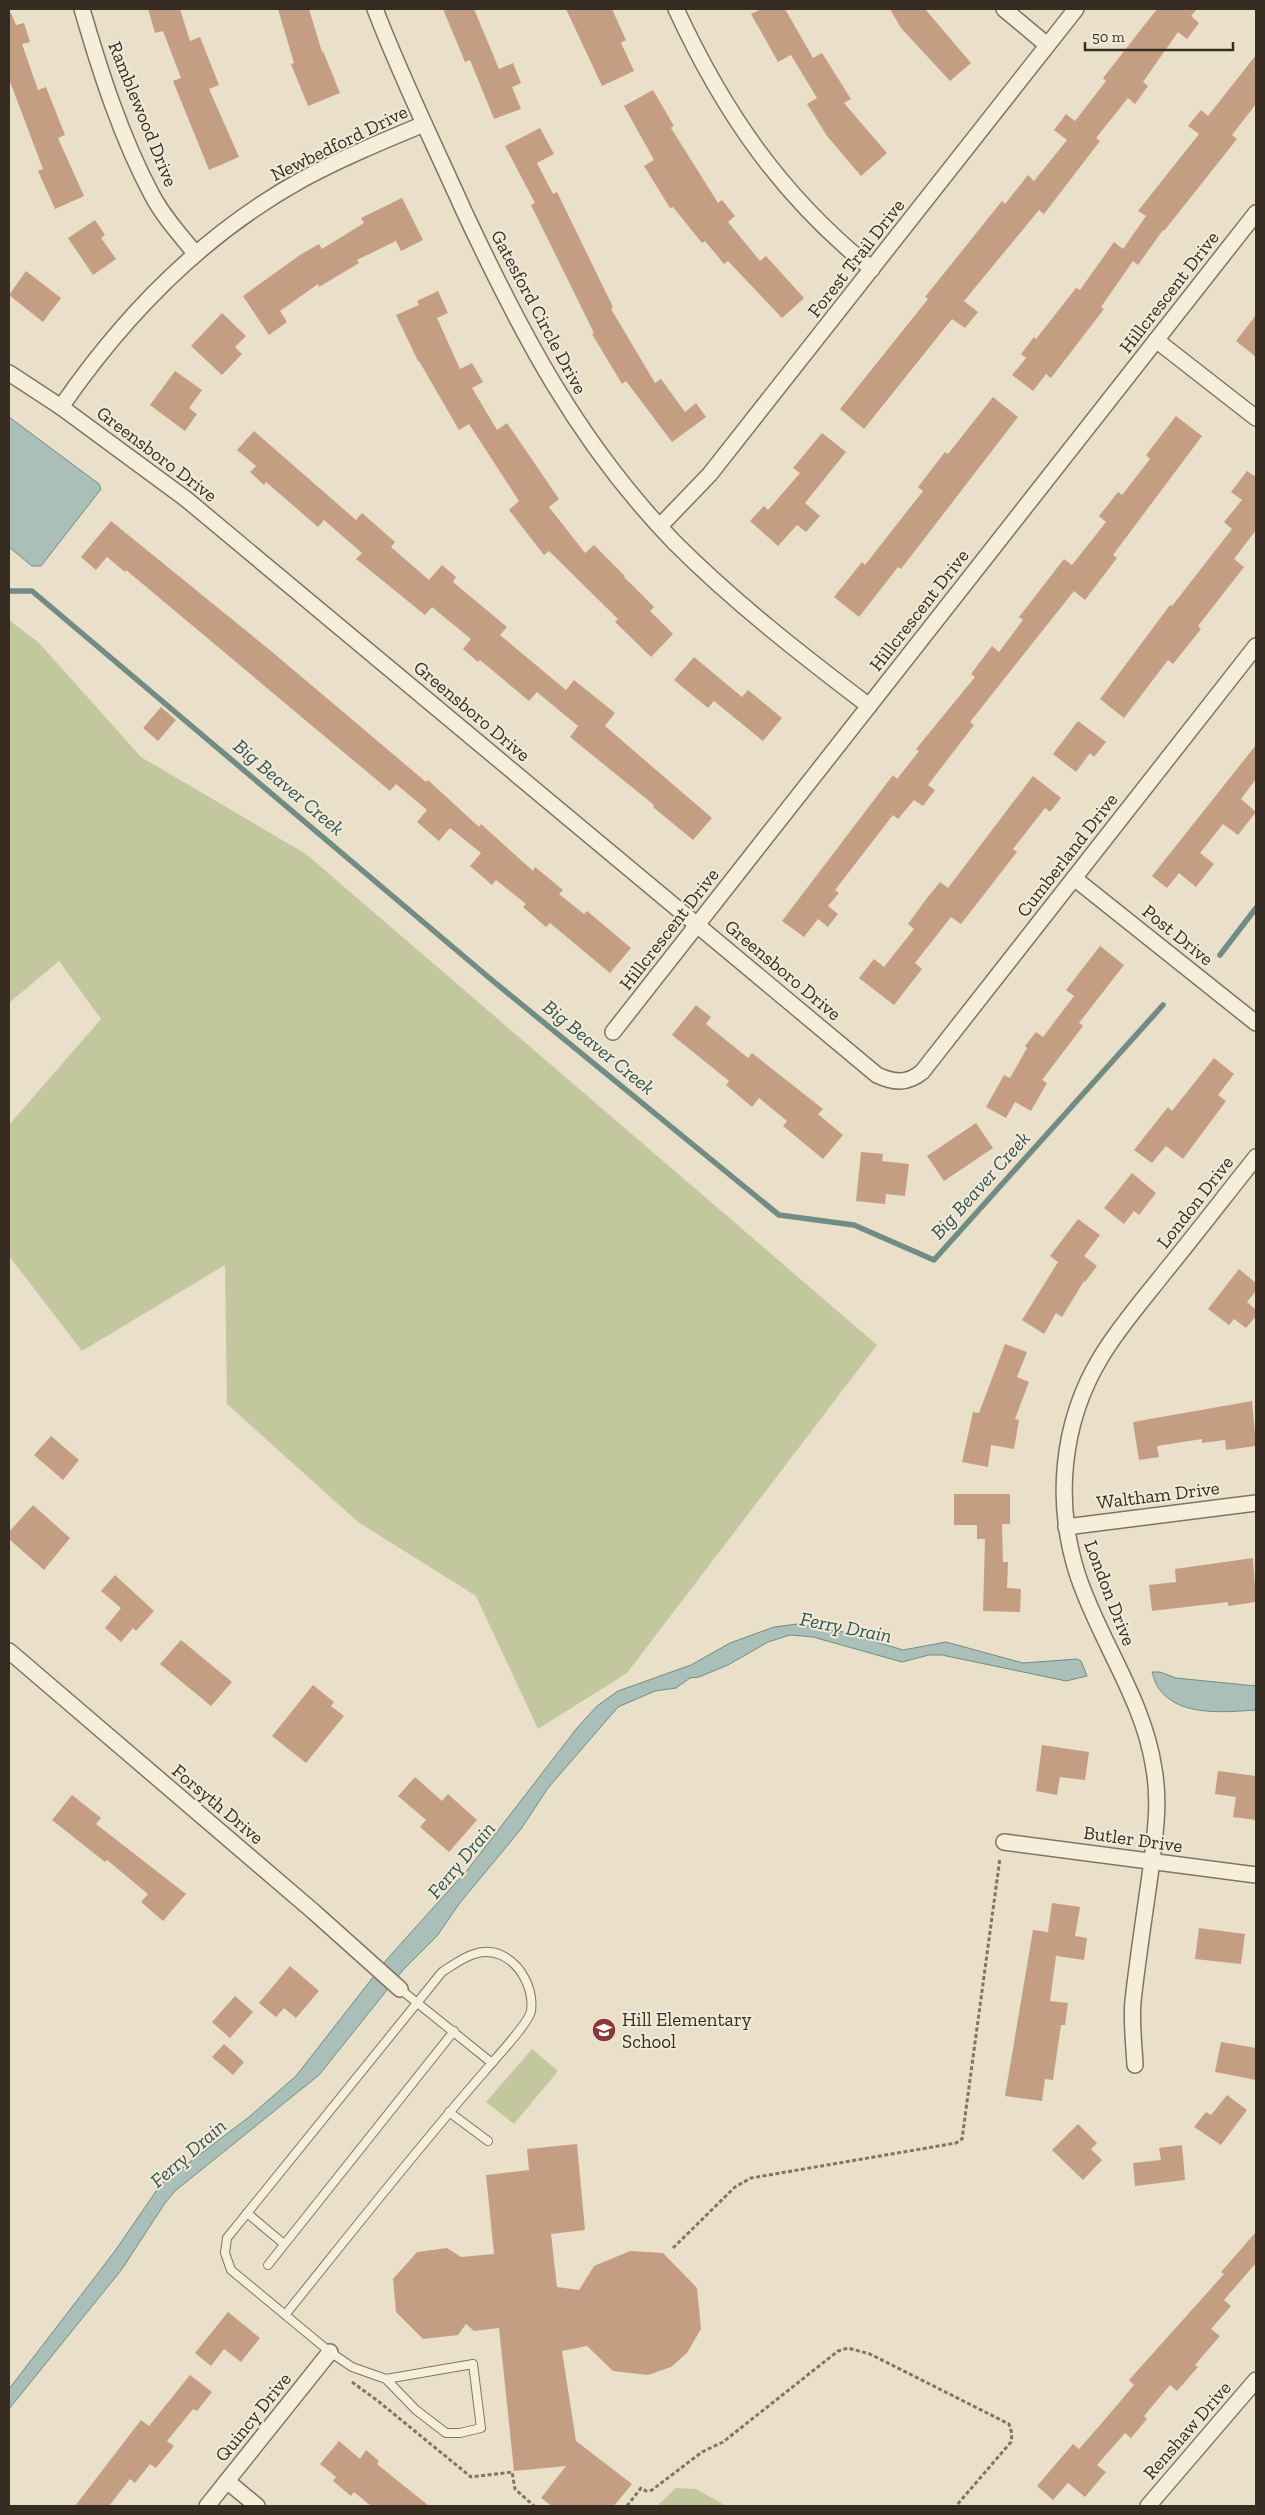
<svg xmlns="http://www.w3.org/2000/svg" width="1265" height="2515" viewBox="0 0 1265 2515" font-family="'Zilla Slab',serif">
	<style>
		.green { fill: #c2c79e }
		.water { fill: #a9bfb8; stroke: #708c85 }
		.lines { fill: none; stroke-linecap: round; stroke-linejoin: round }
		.stream { stroke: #708c85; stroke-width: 5.5 }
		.building { fill: #c49e83 }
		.service-casing { stroke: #84735f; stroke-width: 10 }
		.minor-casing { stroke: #84735f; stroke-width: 18 }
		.path { stroke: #84735f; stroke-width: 3; stroke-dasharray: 4 2.5; stroke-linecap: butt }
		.service { stroke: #f5eedb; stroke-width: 8 }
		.minor { stroke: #f5eedb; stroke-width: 15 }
		.labels { text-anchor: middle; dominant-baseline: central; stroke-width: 4; stroke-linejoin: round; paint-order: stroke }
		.street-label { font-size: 19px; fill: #362c21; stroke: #f2ead8 }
		.poi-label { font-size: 19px; fill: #362c21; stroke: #f2ead8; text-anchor: start }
		.water-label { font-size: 20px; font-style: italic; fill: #325552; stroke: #f2ead8 }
	</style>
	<rect width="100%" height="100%" fill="#eae0c9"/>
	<!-- green -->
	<g class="green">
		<path d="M9,620L39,643L141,757L306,854L877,1345L627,1673L538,1729L476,1596L358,1522L227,1404L225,1265L82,1351L9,1256V1125L101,1019L59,961L9,1003Z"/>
		<path d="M532,2049L558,2071L514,2124L486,2102Z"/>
		<path d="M676,2488L696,2489L726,2506H657Z"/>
	</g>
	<!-- water -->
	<g class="water">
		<path d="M9,417L99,484L101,489L41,566H32L9,547Z"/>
		<path d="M797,1624L843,1632L903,1650L946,1642L1023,1663L1077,1659L1081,1661L1087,1676L1066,1681L942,1655H929L902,1662L813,1637L790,1635L768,1642L728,1665L699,1677L690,1678L676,1688L655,1691L618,1707L548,1788L521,1829L459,1904L437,1936L403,1970L319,2075L175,2191L165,2203L122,2269L9,2409V2389L115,2251L161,2184L249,2117L296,2076L388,1958L469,1868L577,1728L597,1706L618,1691L691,1665L730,1643L774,1627Z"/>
		<path d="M1152,1672H1160L1176,1678L1256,1686V1710C1227,1712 1180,1717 1160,1690C1156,1686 1154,1678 1152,1672Z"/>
	</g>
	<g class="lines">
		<!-- stream -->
		<g class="stream">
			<path d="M9,591H32L493,981L779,1215L854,1225L934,1260L1163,1005"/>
			<path d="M1220,955L1256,908"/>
		</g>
	</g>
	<!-- building -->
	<g class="building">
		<path d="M148,9H180L190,41L200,37L219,85L209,89L239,157L209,170L173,81L181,78L163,31L155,33Z"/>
		<path d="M278,9H309L322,52L323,51L340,93L308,106L291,64L294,63Z"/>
		<path d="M443,9H474L499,69L513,63L521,83L512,87L521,109L494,119L470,60L465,62Z"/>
		<path d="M566,9H612L626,40L621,43L634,71L602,86Z"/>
		<path d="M761,9H785L813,58L822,53L851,99L844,103L887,153L861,176L827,136L807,104L817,98L791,55L778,62L751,14Z"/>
		<path d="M890,9H925L971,63L950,81L901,28Z"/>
		<path d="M1157,9H1197L1191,16L1199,23L1187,39L1178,32L1143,82L1148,86L1135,104L1128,98L1096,138L1100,141L1044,214L1039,210L964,301L978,312L965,328L952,319L864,429L840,409L928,299L925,297L1002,201L1005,204L1028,175L1034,181L1067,140L1054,130L1066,114L1075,121L1106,81L1103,78Z"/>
		<path d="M9,13H11L16,25L24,23L30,42L22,44L38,90L46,87L65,135L58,138L84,196L55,209L38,171L43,169L9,79Z"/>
		<path d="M1256,55V104L1232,135L1237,139L1164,231L1163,230L1138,265L1133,261L1101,307L1104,309L1051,378L1046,374L1033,391L1012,375L1026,358L1021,354L1034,337L1036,339L1076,288L1080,290L1114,242L1123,249L1146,216L1138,211L1199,134L1188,126L1201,110L1208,116Z"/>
		<path d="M653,90L674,126L671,128L718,203L722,200L735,216L728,222L760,261L766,256L804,298L782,318L728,261L724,264L705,241L702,243L673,207L670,208L644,166L654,160L624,106Z"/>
		<path d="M540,128L554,154L537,163L553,194L557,192L613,307L611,309L655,383L661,379L685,412L696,403L706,417L672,442L626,381L622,384L592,334L594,333L531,205L535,203L505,146Z"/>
		<path d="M402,198L423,240L401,251L396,241L357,260L359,263L319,287L318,284L280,311L287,322L269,335L243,296L300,255L319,244L322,249L364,223L361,218Z"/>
		<path d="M95,220L105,235L101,238L116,259L93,275L68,238Z"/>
		<path d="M26,271L61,298L43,322L9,295Z"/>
		<path d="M438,291L448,313L437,318L460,369L472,363L483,382L472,388L497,430L507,423L559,499L549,507L585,553L594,545L625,576L624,577L654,607L650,611L673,634L651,657L615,622L618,619L549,551L544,555L509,510L519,501L469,424L459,430L419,361H418L396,315L419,305L417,301Z"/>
		<path d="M222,313L246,336L235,347L242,354L222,375L191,346Z"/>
		<path d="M1256,315V357L1236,341Z"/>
		<path d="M175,371L202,390L189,408L197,414L185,431L150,405Z"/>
		<path d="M993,397L1018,417L901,569L898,567L859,617L834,597L862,562L865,565L923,491L918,487L945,452L948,454Z"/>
		<path d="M1176,416L1202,436L1113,555L1117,558L1085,600L1074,591L970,722L974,725L928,785L935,790L923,806L914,800L898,819L893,815L835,890L839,893L828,906L838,914L828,927L818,919L804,937L782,921L893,775L897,779L919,751L916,749L975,677L971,674L992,646L999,652L1023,620L1019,617L1064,559L1072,565L1106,522L1099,516L1118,492L1122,495L1150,459L1146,455Z"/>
		<path d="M254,431L356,520L362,513L395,542L391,547L429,580L442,565L456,577L453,582L507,627L500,635L566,690L574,680L615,713L605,726L712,818L693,840L653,807L654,805L570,737L578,726L537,692L529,701L480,660L478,662L463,649L471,639L432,607L425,615L356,559L362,553L324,520L318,527L266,482L264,485L250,472L256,466L237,450Z"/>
		<path d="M822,433L846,452L805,503L820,516L806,532L797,525L778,546L750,521L764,506L768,510L800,473L793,468Z"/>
		<path d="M1247,471L1256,477V530L1234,559L1244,567L1198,626L1201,629L1173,664L1168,660L1124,718L1100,699L1170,605L1172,606L1232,529L1224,522L1242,500L1231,492Z"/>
		<path d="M111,521L271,651L426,782L428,780L479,827L481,824L533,871L535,867L563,890L559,894L584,914L587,911L631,948L610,973L550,923L546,927L523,907L526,904L496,880L492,885L470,866L481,853L450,828L439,841L417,822L427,810L396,784L390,791L126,570L125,572L107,557L96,570L81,557Z"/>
		<path d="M694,657L742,697L748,690L782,718L763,741L714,701L708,708L674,680Z"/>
		<path d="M161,707L176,720L158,741L143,728Z"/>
		<path d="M1078,721L1106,742L1094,757L1090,753L1076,772L1053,754Z"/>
		<path d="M1256,745V779L1241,799L1256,812L1238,835L1223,824L1200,853L1214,864L1196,887L1179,873L1167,888L1152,876Z"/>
		<path d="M1033,776L1061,798L1050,812L1045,808L1013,849L1017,852L961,924L951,917L915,963L922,969L894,1005L859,978L874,959L884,967L914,929L908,924L927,898L940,882L948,888Z"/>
		<path d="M1100,946L1124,965L1079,1023L1083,1026L1042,1080L1047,1083L1031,1111L1015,1102L1006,1118L986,1107L1004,1075L1010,1078L1027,1048L1025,1046L1036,1032L1043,1037L1074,996L1066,990Z"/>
		<path d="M696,1005L711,1017L706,1024L748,1058L752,1053L823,1109L818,1114L843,1135L823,1159L783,1126L787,1121L759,1098L752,1107L726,1085L729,1081L672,1035Z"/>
		<path d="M1214,1058L1234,1074L1218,1095L1226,1101L1183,1159L1166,1146L1152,1163L1134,1150L1168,1107L1172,1111Z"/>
		<path d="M976,1123L993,1148L944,1181L927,1156Z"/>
		<path d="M861,1152L883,1154L882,1161L909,1164L905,1196L886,1194L885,1204L856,1201Z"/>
		<path d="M1132,1173L1156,1193L1139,1215L1134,1211L1124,1224L1104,1208Z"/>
		<path d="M1078,1219L1100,1235L1084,1256L1097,1266L1085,1282L1084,1281L1062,1317L1056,1313L1044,1334L1022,1320L1058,1262L1050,1256Z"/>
		<path d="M1239,1269L1256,1283V1291L1247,1302L1256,1310V1316L1246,1328L1234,1319L1229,1325L1208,1309Z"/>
		<path d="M1005,1344L1027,1352L1017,1377L1029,1382L1015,1419L1019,1420L1014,1449L991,1445L988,1467L962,1462L973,1412L979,1413Z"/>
		<path d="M1252,1401L1256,1446L1226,1450L1225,1440L1202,1443V1439L1157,1446L1159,1457L1139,1460L1133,1422Z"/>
		<path d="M51,1436L79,1460L63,1480L34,1455Z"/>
		<path d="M954,1494H1010V1524H1002L1003,1562H1008L1007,1588L1021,1589L1020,1612L983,1611L985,1539H977V1525H954Z"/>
		<path d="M33,1505L70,1538L44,1570L9,1539V1532Z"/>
		<path d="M1253,1558L1256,1602L1228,1606V1602L1152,1611L1149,1585L1176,1582L1175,1569Z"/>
		<path d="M115,1575L154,1611L136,1631L133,1628L121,1642L105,1628L121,1608L101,1591Z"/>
		<path d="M181,1640L232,1682L211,1706L160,1664Z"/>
		<path d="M313,1685L334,1702L331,1706L344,1716L306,1763L272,1736Z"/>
		<path d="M1042,1745L1089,1752L1085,1780L1060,1777L1057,1795L1036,1791Z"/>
		<path d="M1218,1771L1256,1776V1820L1233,1817L1236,1797L1215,1794Z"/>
		<path d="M415,1777L442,1801L448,1794L477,1820L449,1852L420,1827L426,1820L398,1796Z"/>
		<path d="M72,1795L101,1818L96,1824L186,1894L163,1921L141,1902L148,1894L107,1860L105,1862L52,1820Z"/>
		<path d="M1052,1903L1080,1907L1075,1936L1087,1938L1084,1960L1056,1956L1050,2001L1068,2003L1065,2025H1061L1053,2080L1045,2079L1042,2101L1005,2096L1033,1930L1048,1932Z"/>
		<path d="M1199,1928L1245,1934L1241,1964L1195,1959Z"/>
		<path d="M290,1966L319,1991L296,2018L284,2008L276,2017L259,2003Z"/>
		<path d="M235,1996L253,2012L230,2038L212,2022Z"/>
		<path d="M1221,2042L1256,2048V2080L1215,2072Z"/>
		<path d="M224,2044L244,2062L233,2075L212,2057Z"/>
		<path d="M1227,2095L1247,2110L1221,2145L1194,2127L1206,2112L1211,2115Z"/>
		<path d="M1078,2124L1097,2143L1091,2149L1102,2160L1083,2180L1052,2150Z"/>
		<path d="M577,2144L585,2230L551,2234L557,2287L579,2290L594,2266L630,2251L663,2253L697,2288L701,2329L687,2353L671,2367L648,2375L613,2371L587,2346L562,2351L576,2441L632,2484L614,2506H552L541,2498L566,2466L514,2471L499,2328L474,2331L466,2324L458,2335L423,2339L396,2312L393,2279L417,2252L447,2248L461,2257L494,2254L486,2175L529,2170L527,2149Z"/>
		<path d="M1182,2145L1185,2180L1135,2186L1133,2163L1161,2160L1159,2148Z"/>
		<path d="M1256,2232V2263L1224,2300L1231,2306L1211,2329L1220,2336L1195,2365L1198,2367L1177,2391L1170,2385L1144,2416L1147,2419L1131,2438L1125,2433L1097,2465L1106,2472L1085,2497L1068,2483L1053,2500L1037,2486L1073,2444L1079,2449L1107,2417L1134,2385L1129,2380L1224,2274L1221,2272Z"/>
		<path d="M228,2312L260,2338L241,2362L224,2349L211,2366L195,2353Z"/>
		<path d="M190,2375L212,2392L197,2411L193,2409L167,2441L174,2446L156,2468L150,2464L135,2483L130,2479L109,2506H75L141,2420L149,2426Z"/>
		<path d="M339,2441L360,2459L366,2450L379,2461L377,2464L429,2506H371L354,2492L351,2496L333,2481L336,2477L320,2464Z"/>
	</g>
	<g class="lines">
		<!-- service casing -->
		<g class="service-casing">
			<g id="service">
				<path d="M400,1989L492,2063"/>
				<path d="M449,2112L488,2141"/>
				<path d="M247,2213L284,2244"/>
				<path d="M268,2265L454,2031"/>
				<path d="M285,2315C351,2233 416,2150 485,2071C494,2060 529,2023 531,2011C534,1989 521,1964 501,1955C479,1945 459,1961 442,1972L227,2238L225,2253L231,2270L330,2352L352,2367L386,2379L416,2410L446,2433H460L481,2428L473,2364L386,2379"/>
			</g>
		</g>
		<!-- minor casing -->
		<g class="minor-casing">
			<g id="minor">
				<path d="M82,9C100,71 121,137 152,195C163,216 180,235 195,253"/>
				<path d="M375,9C401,77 433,142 463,209C521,333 578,443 675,543C735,603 802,655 869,706"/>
				<path d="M676,9C724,113 782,197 872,269"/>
				<path d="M1004,9L1047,45"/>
				<path d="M1156,340L1256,418"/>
				<path d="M9,373L61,407L186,499L877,1075C894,1083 907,1084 922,1072L1256,646"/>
				<path d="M61,407C125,314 203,234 303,179C342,158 383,141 424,124"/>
				<path d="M660,526L710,474L1076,9"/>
				<path d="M1074,878L1256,1023"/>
				<path d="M613,1032L1256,213"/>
				<path d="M1066,1527L1256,1503"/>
				<path d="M9,1651L314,1912L400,1989"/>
				<path d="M1004,1842L1256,1875"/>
				<path d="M1135,2065C1134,2044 1131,2022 1133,2001C1138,1956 1145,1912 1151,1868C1155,1835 1160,1803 1154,1769C1144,1700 1100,1642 1078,1576C1054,1503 1061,1423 1101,1357C1119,1327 1142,1301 1164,1273C1195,1235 1225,1196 1256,1157"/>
				<path d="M227,2481L257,2506"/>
				<path d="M207,2506L330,2352"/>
				<path d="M1148,2506L1256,2380"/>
			</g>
		</g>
		<!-- path -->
		<g class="path">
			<path d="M673,2248L735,2187L751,2178L956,2143L962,2139L1000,1858"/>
			<path d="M352,2382L378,2401L471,2477L512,2472L515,2489L534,2506"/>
			<path d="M627,2506L641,2488L646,2491L652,2490L702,2452L723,2442L838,2351L848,2348L870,2354L1009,2424L1012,2434L1011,2442L956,2506"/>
		</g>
		<!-- service -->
		<use href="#service" class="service"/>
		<!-- minor -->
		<use href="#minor" class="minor"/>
	</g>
	<!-- icons -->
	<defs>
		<g id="school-disc" transform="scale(1.25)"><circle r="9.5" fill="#8d3637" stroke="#f2ead8"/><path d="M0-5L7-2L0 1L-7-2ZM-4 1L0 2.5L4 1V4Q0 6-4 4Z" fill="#fff"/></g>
	</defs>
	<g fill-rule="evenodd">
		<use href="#school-disc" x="604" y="2030"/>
	</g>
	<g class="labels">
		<!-- street labels -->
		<g class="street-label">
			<text transform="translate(143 114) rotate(68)">Ramblewood Drive</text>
			<text transform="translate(339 143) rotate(-26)">Newbedford Drive</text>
			<text transform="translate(856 258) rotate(-52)">Forest Trail Drive</text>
			<text transform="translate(1169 292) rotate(-52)">Hillcrescent Drive</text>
			<text transform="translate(539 312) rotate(62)">Gatesford Circle Drive</text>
			<text transform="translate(157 454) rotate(37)">Greensboro Drive</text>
			<text transform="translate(919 610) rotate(-52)">Hillcrescent Drive</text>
			<text transform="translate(472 711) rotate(40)">Greensboro Drive</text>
			<text transform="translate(1067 855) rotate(-52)">Cumberland Drive</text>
			<text transform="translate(669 929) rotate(-52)">Hillcrescent Drive</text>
			<text transform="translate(1178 935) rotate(39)">Post Drive</text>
			<text transform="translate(783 970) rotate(40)">Greensboro Drive</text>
			<text transform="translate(1195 1202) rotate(-52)">London Drive</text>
			<text transform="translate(1158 1495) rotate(-7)">Waltham Drive</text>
			<text transform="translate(1110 1593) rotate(69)">London Drive</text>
			<text transform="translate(218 1804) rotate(40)">Forsyth Drive</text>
			<text transform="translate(1133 1839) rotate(8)">Butler Drive</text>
			<text transform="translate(253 2417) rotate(-51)">Quincy Drive</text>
			<text transform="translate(1187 2430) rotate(-49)">Renshaw Drive</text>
		</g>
		<!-- poi labels -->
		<g class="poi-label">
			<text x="622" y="2019">Hill Elementary<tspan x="622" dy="22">School</tspan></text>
		</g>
		<!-- water labels -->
		<g class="water-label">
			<text transform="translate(289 787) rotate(40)">Big Beaver Creek</text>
			<text transform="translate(599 1047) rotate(39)">Big Beaver Creek</text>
			<text transform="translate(980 1185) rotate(-48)">Big Beaver Creek</text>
			<text transform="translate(846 1627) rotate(11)">Ferry Drain</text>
			<text transform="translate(461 1860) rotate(-50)">Ferry Drain</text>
			<text transform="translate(188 2153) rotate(-41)">Ferry Drain</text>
		</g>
	</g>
	<!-- border -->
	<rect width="1265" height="2515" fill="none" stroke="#362c21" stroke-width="20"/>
	<!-- scale -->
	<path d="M1085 42v8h148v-8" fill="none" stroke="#362c21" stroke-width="2.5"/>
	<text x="1092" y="42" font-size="15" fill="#362c21" stroke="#f2ead8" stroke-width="4" paint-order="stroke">50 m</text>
</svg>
